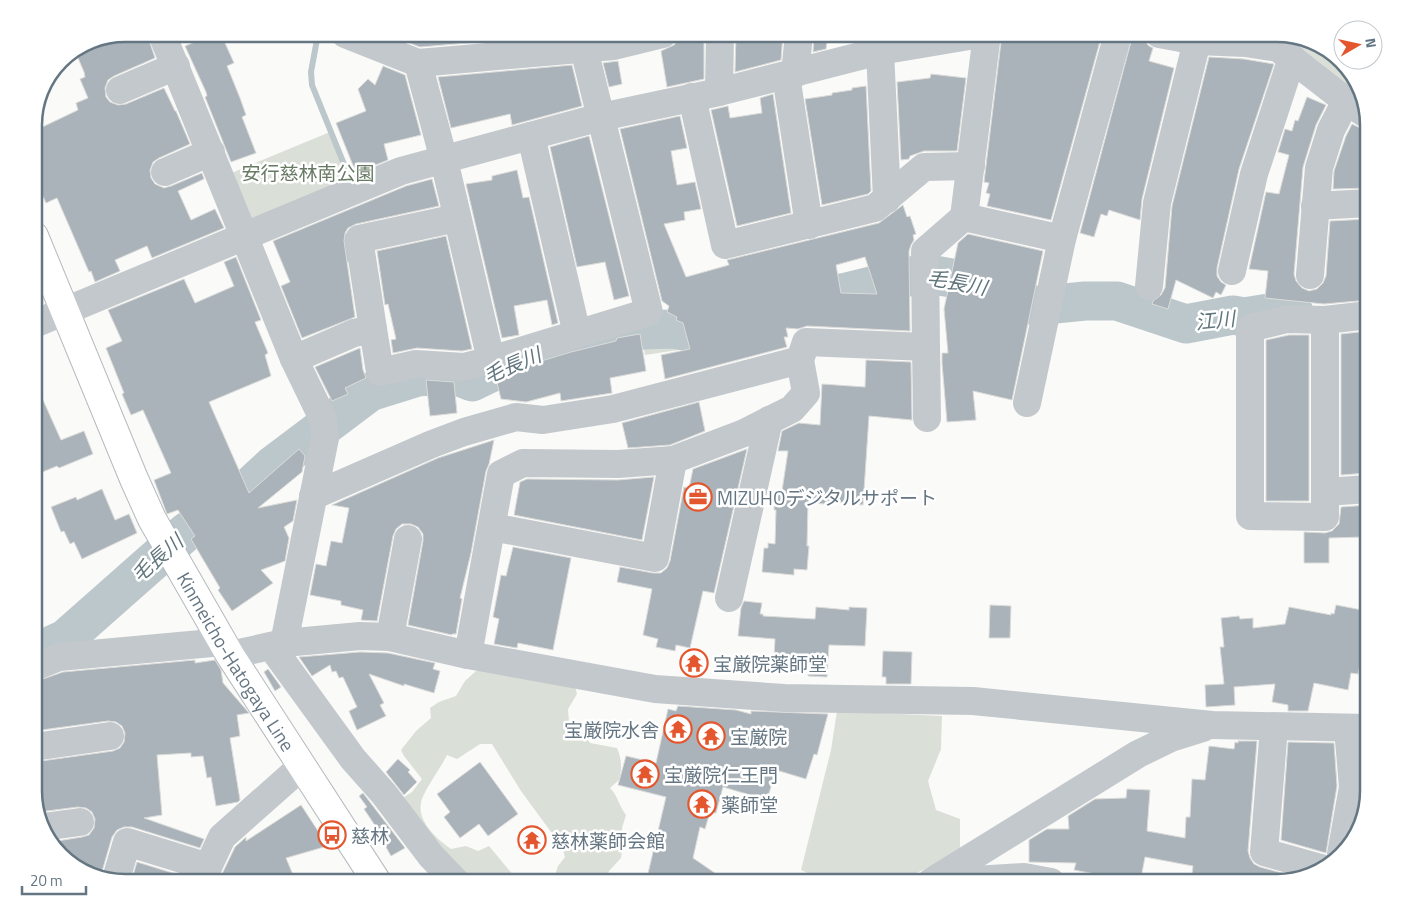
<svg xmlns="http://www.w3.org/2000/svg" width="1403" height="916" viewBox="0 0 1403 916" font-family="'Titillium Web','Noto Sans JP',sans-serif">
	<style>
		.green { fill: #dadfd7 }
		.lines { fill: none; stroke-linecap: round; stroke-linejoin: round }
		.stream { stroke: #bbc7cb; stroke-width: 6 }
		.river { stroke: #bbc7cb; stroke-width: 39 }
		.building { fill: #aab3b9; stroke: #dcdcda; fill-rule: evenodd }
		.major-casing { stroke: #b5babe; stroke-width: 30 }
		.minor { stroke: #c3c8cc; stroke-width: 28 }
		.major { stroke: #fff; stroke-width: 28 }
		.labels { text-anchor: middle; dominant-baseline: central; stroke-width: 5; stroke-linejoin: round; paint-order: stroke }
		.park-label { font-size: 19px; fill: #687a64; stroke: #fff }
		.poi-label { font-size: 19px; fill: #657683; stroke: #fff; text-anchor: start }
		.street-label { font-size: 19px; fill: #657683; stroke: #fff }
		.water-label { font-size: 20px; font-style: italic; fill: #60757c; stroke: #fff }
		.rim { fill: none; stroke: #657683; stroke-width: 2.5 }
	</style>
	<rect width="100%" height="100%" fill="#fafaf8"/>
	<!-- green -->
	<g class="green">
		<path d="M1300,41L1328,49L1357,80L1363,101L1303,53Z"/>
		<path d="M330,132L350,185L253,225L229,174Z"/>
		<path d="M655,334L675,336L678,350L645,355L642,336Z"/>
		<path d="M489,669L574,682L577,694L568,709L569,723L581,731L590,743L617,748C622,760 622,768 619,780L610,788C618,796 619,806 626,815L622,828L623,845L621,858L609,871L605,882H553L558,866L565,857L562,847L521,791L492,744H480L457,759L447,755C441,768 423,791 421,803C417,822 438,840 451,849L466,846L478,851L489,846L519,882H465L398,801L412,792L422,779L404,756L401,750L416,731L431,718L430,708L439,702L456,696L465,681L476,671Z"/>
		<path d="M837,711L942,716L941,749L928,781L936,810L960,819V852L898,882H827L801,870L831,750Z"/>
	</g>
	<g class="lines">
		<!-- stream -->
		<g class="stream">
			<path d="M318,34L311,72L312,85L352,184"/>
			<path d="M342,232L349,259"/>
			<path d="M370,374V392"/>
		</g>
		<!-- river -->
		<g class="river">
			<path d="M796,309L809,305L810,298L847,292L924,273L984,284L1035,306L1085,301H1117L1186,324L1233,315L1244,317L1281,311L1294,312"/>
			<path d="M34,653L65,639L185,533L246,490L273,465L370,392L418,377L452,374L472,382L507,365L556,347L642,330L673,329L700,334L727,333L738,329"/>
		</g>
	</g>
	<!-- building -->
	<g class="building">
		<path d="M126,34H147L155,58L114,76L108,80L105,88L106,97L110,102L118,105L126,104L164,88L175,111H176L190,144L159,158L153,162L150,170L151,178L155,184L164,188L171,186L202,173L204,179L178,191L191,220L215,209L224,228L152,258L147,246L115,260L120,271L95,282L91,271L89,272L57,198L46,203L34,176V131L78,110L76,103L88,98L80,79L85,77L84,72L75,51L91,41Z"/>
		<path d="M215,34H221L234,63L227,66L240,98L246,115L242,117L256,153L231,162L205,97L207,96L206,92L185,46Z"/>
		<path d="M398,34H467V36L484,34H574L420,47L396,38Z"/>
		<path d="M678,34H704V79L667,87L661,51L674,45L678,39Z"/>
		<path d="M736,34H783L781,60L735,72Z"/>
		<path d="M814,34L828,35L826,49L813,52Z"/>
		<path d="M1002,34H1102L1051,220L987,206L990,194L986,193L989,183L984,182Z"/>
		<path d="M1133,34H1144V40L1149,46L1153,48L1149,61L1174,68L1142,199L1140,220L1109,210L1107,216L1101,214L1094,237L1080,233Z"/>
		<path d="M1209,57L1244,59L1274,64L1239,169L1217,268V276L1221,282L1226,285L1221,295L1216,292L1213,298L1176,280L1168,309L1152,304L1153,301L1161,295L1165,288L1172,206Z"/>
		<path d="M618,61L622,84L609,87L603,63Z"/>
		<path d="M572,65L582,106L512,125L510,114L451,128L438,77Z"/>
		<path d="M383,66L405,75L421,135L384,144L388,160L356,173L336,123L366,111L358,89L368,79L375,85Z"/>
		<path d="M931,74L966,78L957,151H924L910,156L909,159L901,160L897,82L930,78Z"/>
		<path d="M866,86L871,191L868,194L822,205L805,99L832,95V93L852,90V88Z"/>
		<path d="M773,94L791,213L737,226L711,110L728,106L730,118L762,113L760,98Z"/>
		<path d="M1307,97L1326,105L1316,125L1303,167L1294,274L1296,281L1302,288L1309,291L1317,289L1323,283L1326,276L1330,221L1369,219V300L1324,304L1265,298L1268,271L1249,269L1266,192L1279,194L1289,155L1278,152L1285,129L1292,131L1295,120L1298,121Z"/>
		<path d="M680,116L687,148L671,151L677,185L695,182L701,209L684,212L685,220L664,224L686,277L729,265L727,260L879,223L903,205L907,217L910,216L916,234L913,235L914,240L911,245L909,251L910,331L807,326L798,329L786,328L788,337H784L787,347L665,379L661,355L690,349L683,323L676,320L677,317L667,312L669,306L662,301L620,129ZM865,257L877,294L841,293L836,265Z"/>
		<path d="M1352,124L1358,127L1369,129V188L1333,189L1334,171L1346,136Z"/>
		<path d="M589,136L629,296L614,300L605,262L577,267L550,147Z"/>
		<path d="M517,170L523,198L529,197L558,323L552,325L547,300L514,306L519,335L502,338L466,184L492,180V176Z"/>
		<path d="M432,179L439,206L356,224L348,228L345,233L344,241L355,317L302,338L281,286L290,282L273,241L406,186Z"/>
		<path d="M968,234L1043,251L1012,400L973,391L976,420L947,422L942,363V353H948L944,309L958,243Z"/>
		<path d="M446,236L472,349L462,351L417,348L393,353L391,340L396,339L388,304L385,305L377,251Z"/>
		<path d="M236,257L261,320L255,322L268,353L265,355L271,376L209,402L249,493L299,449L305,456L302,472L258,508L297,500L293,521L284,527L289,538L285,561L261,570L273,583L232,611L218,590L220,588L191,539L195,536L178,510L167,514L154,480L171,473L143,410L131,415L122,394L124,393L106,348L122,341L108,310L184,279L195,303L234,286L224,262Z"/>
		<path d="M1369,331V368L1363,369L1366,398L1367,473L1341,475V334Z"/>
		<path d="M640,334L646,371L610,378L612,393L561,401L560,393L526,402L501,399L495,375L571,352L616,341L617,338Z"/>
		<path d="M1289,335H1309V501H1266V340Z"/>
		<path d="M360,348L363,370L366,378L345,388L348,394L332,401L315,367Z"/>
		<path d="M866,360L911,362L912,420L869,416L863,505L826,501V504L808,503L807,546H809L807,570L794,569V575L762,572L764,548H768V543L775,544L776,510H774L775,491H782L788,451H778L782,431L799,423L820,425L822,384L865,387Z"/>
		<path d="M34,380L61,440L84,431L93,454L59,468L57,466L40,473L34,460Z"/>
		<path d="M426,380L454,382L457,413L430,416Z"/>
		<path d="M699,402L705,431L670,445L628,448L622,423Z"/>
		<path d="M494,440L489,464L486,471L471,553L460,598L462,599L456,634H452V635L408,625L423,541V534L418,527L411,524H402L396,529L393,536L377,621L361,620L363,610L341,605V601L310,595L316,564L326,566L331,541L342,543L349,508L332,505L438,458Z"/>
		<path d="M747,449L714,593L703,591L690,648L676,645L675,651L656,647L658,639L643,635L652,589L617,582L620,567L653,573H661L667,568L670,561L684,487L689,488L693,469Z"/>
		<path d="M654,477L642,540L514,515L520,482L527,479L618,480Z"/>
		<path d="M102,489L115,520L129,514L137,533L82,559L74,542L70,544L64,531L61,532L51,507L76,497L77,500Z"/>
		<path d="M1369,505V518H1362L1363,537L1329,538V563H1304V532L1325,533L1332,531L1339,524L1341,507Z"/>
		<path d="M513,547L571,558L553,650L518,643L517,648L494,644L499,619L493,617L501,575L506,576Z"/>
		<path d="M744,601L762,603L760,614H763V616L815,619L816,607L849,610V607L867,608L865,646L829,645L827,677L808,676L810,659L774,657L775,639L738,636L741,608Z"/>
		<path d="M990,605L1011,606L1010,638H989Z"/>
		<path d="M1336,605L1367,611L1368,626L1358,674L1351,673L1348,690L1314,683L1308,711H1288V705L1272,702L1275,684L1234,687L1235,705L1206,707L1205,685L1224,684L1220,647H1224L1221,618L1239,616L1240,619L1253,618V628L1285,624L1289,607L1331,615V613L1334,614Z"/>
		<path d="M883,651L912,652L911,684H886V677H882Z"/>
		<path d="M360,652L388,653L435,663L433,669L440,671L434,693L404,684V686L369,674L384,703L380,705L386,716L357,730L349,711L357,707L343,677L339,678L336,671L332,672L330,665L312,676L299,657Z"/>
		<path d="M195,660V663L215,660L221,670L223,683L249,713L237,715L240,736L230,738L240,800L238,802L216,806L211,777L207,778L203,756L191,757V753L157,755L162,815L144,818L204,839L200,848L132,827H124L117,830L112,837L101,875L75,867L51,842L82,837L89,835L94,828L95,819L92,812L86,808L78,807L39,812L34,796V762L113,751L120,748L124,742L125,733L122,726L116,722L108,721L34,731V682L63,672Z"/>
		<path d="M268,669L281,687L275,691L264,672Z"/>
		<path d="M678,706L736,710L751,714V711L828,714L817,755L814,754L806,779L776,770L767,800L723,787L716,813L710,812L705,829L700,827L693,858L728,882H646L666,797L618,785L626,756L656,763L668,709L676,711Z"/>
		<path d="M1238,741H1257L1248,851L1250,858L1254,864L1260,867L1296,877L1278,882L1211,880V882H1191L1193,866L1145,857L1141,878L1133,877L1132,882H1115L1116,878L1074,870L1076,863L1029,862V840L1047,829H1069L1068,816L1095,799L1126,798L1127,789L1150,790L1147,831L1185,838L1186,817H1190L1192,779L1205,780L1209,746L1234,749L1235,742L1238,743Z"/>
		<path d="M1288,742L1334,743L1337,786L1326,853L1281,840Z"/>
		<path d="M1365,744H1369V791L1367,799L1369,786Z"/>
		<path d="M398,759L410,770L408,772L417,782L404,795L386,772Z"/>
		<path d="M480,762L518,814L488,836L479,824L460,838L444,817L450,812L437,794Z"/>
		<path d="M363,793L405,848L391,856L382,840L384,839L364,809L367,807L359,796Z"/>
		<path d="M301,805L318,831L324,829L331,845L286,858L296,882H220L223,872L235,847L246,837V841Z"/>
		<path d="M137,862L189,878V882H131Z"/>
	</g>
	<g class="lines">
		<!-- major casing -->
		<g class="major-casing">
			<g id="major">
				<path id="s1" d="M34,236L134,479L152,519L230,655L377,882"/>
			</g>
		</g>
		<!-- minor -->
		<g class="minor">
			<path d="M162,34L294,359L323,419L325,438L284,643"/>
			<path d="M345,34L418,63L614,46L663,34"/>
			<path d="M1159,34L1197,41L1245,43L1278,48L1346,101L1366,114"/>
			<path d="M880,51L887,199"/>
			<path d="M418,63L444,160L491,360L649,312L584,49"/>
			<path d="M795,74L799,34"/>
			<path d="M786,76L809,225"/>
			<path d="M120,90L176,66"/>
			<path d="M719,92L720,34"/>
			<path d="M692,97L725,245L875,208L924,167L971,166"/>
			<path d="M531,136L577,334"/>
			<path d="M165,172L211,152"/>
			<path d="M1315,206L1369,203"/>
			<path d="M964,217L987,34"/>
			<path d="M1232,271L1254,174L1292,58"/>
			<path d="M1310,275L1319,168L1331,130L1346,101"/>
			<path d="M1149,286L1157,203L1197,41"/>
			<path d="M1325,320V517L1250,516V328L1287,319L1325,320L1369,315"/>
			<path d="M34,324L401,171L601,117L719,92L880,51L981,34"/>
			<path d="M373,329L359,239L457,218"/>
			<path d="M926,347L927,418"/>
			<path d="M294,359L354,333L373,329L380,372L416,364L464,367L491,360"/>
			<path d="M1027,403L1062,239L1118,34"/>
			<path d="M1325,492L1369,489"/>
			<path d="M313,496L432,444L464,432L516,417L543,420L613,409L800,360"/>
			<path d="M492,527L655,558L673,460"/>
			<path d="M729,598L769,420"/>
			<path d="M390,637L408,539"/>
			<path d="M271,646L353,759L384,794L431,856L456,882"/>
			<path d="M230,655L284,643L360,636L390,637L468,655L655,689L784,698L973,701L1212,725L1369,728"/>
			<path d="M468,655L501,474L523,463L618,464L673,460L744,433L792,409L806,393L800,360L806,342L926,347L925,251L964,217L1062,239"/>
			<path d="M34,667L59,657L223,642"/>
			<path d="M1274,727L1264,852L1324,869"/>
			<path d="M34,747L110,736"/>
			<path d="M43,827L80,822"/>
			<path d="M1341,854L1353,787L1348,728"/>
			<path d="M116,879L127,842L208,867"/>
			<path d="M204,882L208,867L222,837L302,766"/>
			<path d="M931,882L1138,754L1171,738L1203,728"/>
			<path d="M942,882L1024,877L1051,882"/>
		</g>
		<!-- major -->
		<use href="#major" class="major"/>
	</g>
	<!-- icons -->
	<defs>
		<g id="office-ring" transform="scale(1.4375)"><circle r="9.5" fill="#fff" stroke="#e4572e" stroke-width="1.5"/><path d="M-6-3h4V-5.5h4V-3h4V5H-6ZM-1-4.5V-3h2v-1.5ZM-6 0V1H6V0Z" fill="#e4572e"/></g>
		<g id="temple-ring" transform="scale(1.4375)"><circle r="9.5" fill="#fff" stroke="#e4572e" stroke-width="1.5"/><path d="M0-6L5-2H3V0L6.5 2.5H4V6H1.5V3h-3V6H-4V2.5H-6.5L-3 0V-2H-5Z" fill="#e4572e"/></g>
		<g id="bus-ring" transform="scale(1.4375)"><circle r="9.5" fill="#fff" stroke="#e4572e" stroke-width="1.5"/><path d="M-5-6H5V4H4V6H2V4H-2V6H-4V4H-5ZM-3.5-4V0h7V-4ZM-3.5 1.2v1.5H-2V1.2ZM2 1.2v1.5H3.5V1.2Z" fill="#e4572e"/></g>
	</defs>
	<g fill-rule="evenodd">
		<use href="#office-ring" x="698" y="497"/>
		<use href="#temple-ring" x="694" y="663"/>
		<use href="#temple-ring" x="678" y="729"/>
		<use href="#temple-ring" x="711" y="736"/>
		<use href="#temple-ring" x="645" y="774"/>
		<use href="#temple-ring" x="702" y="804"/>
		<use href="#bus-ring" x="332" y="835"/>
		<use href="#temple-ring" x="532" y="840"/>
	</g>
	<g class="labels">
		<!-- park labels -->
		<g class="park-label">
			<text x="308" y="172">安行慈林南公園</text>
		</g>
		<!-- poi labels -->
		<g class="poi-label">
			<text x="717" y="497">MIZUHOデジタルサポート</text>
			<text x="713" y="663">宝厳院薬師堂</text>
			<text x="659" y="729" text-anchor="end">宝厳院水舎</text>
			<text x="730" y="736">宝厳院</text>
			<text x="664" y="774">宝厳院仁王門</text>
			<text x="721" y="804">薬師堂</text>
			<text x="351" y="835">慈林</text>
			<text x="551" y="840">慈林薬師会館</text>
		</g>
		<!-- street labels -->
		<g class="street-label">
			<text stroke="none"><textPath href="#s1" startOffset="472">Kinmeicho-Hatogaya Line</textPath></text>
		</g>
		<!-- water labels -->
		<g class="water-label">
			<text transform="translate(957 282) rotate(11)">毛長川</text>
			<text transform="translate(1215 320) rotate(-6)">江川</text>
			<text transform="translate(512 365) rotate(-23)">毛長川</text>
			<text transform="translate(157 558) rotate(-41)">毛長川</text>
		</g>
	</g>
	<!-- crop -->
	<path d="M0 0H1403V916H0ZM125 42H1277A83 83 0 0 1 1360 125V791A83 83 0 0 1 1277 874H125A83 83 0 0 1 42 791V125A83 83 0 0 1 125 42Z" fill="#fff" fill-rule="evenodd"/>
	<path class="rim" d="M125 42H1277A83 83 0 0 1 1360 125V791A83 83 0 0 1 1277 874H125A83 83 0 0 1 42 791V125A83 83 0 0 1 125 42Z"/>
	<!-- north arrow -->
	<g transform="translate(1358 45) rotate(81)"><circle r="24" fill="#ffffff" stroke="#c1c8cd"/>
	<path d="M0-4L9 19L0 12L-9 19Z" fill="#e4572e"/>
	<text y="-8" font-size="14" font-weight="bold" text-anchor="middle" fill="#657683">N</text>
	</g>
	<!-- scale -->
	<path d="M22 886v8h64v-8" fill="none" stroke="#657683" stroke-width="2.5"/>
	<text x="30" y="886" font-size="15" fill="#657683" stroke="#ffffff" stroke-width="4" paint-order="stroke">20 m</text>
</svg>
